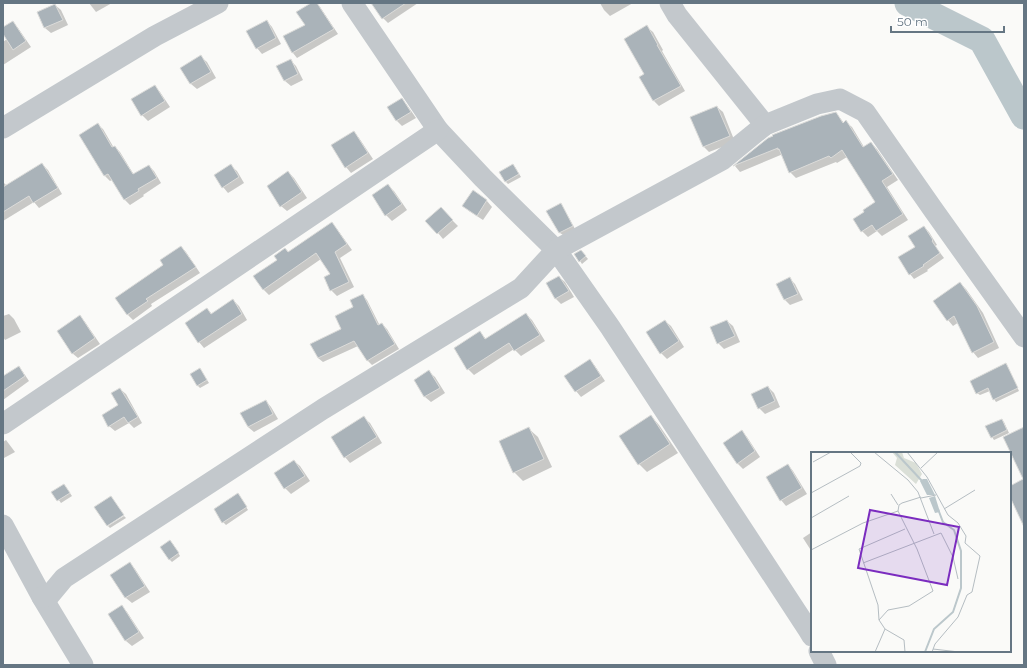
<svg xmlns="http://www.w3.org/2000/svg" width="1027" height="668" viewBox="0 0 1027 668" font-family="Montserrat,sans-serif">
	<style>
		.shadow { fill: #0003 }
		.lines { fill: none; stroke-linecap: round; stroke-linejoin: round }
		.river { stroke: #bbc7cb; stroke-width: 27 }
		.building { fill: #aab3b9; stroke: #dcdcda }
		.minor { stroke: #c3c8cc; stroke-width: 21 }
		.inset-river { fill: none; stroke: #bbc7cb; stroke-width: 2 }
		.inset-road { fill: none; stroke: #b5bdc2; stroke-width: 1 }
		.view { fill: #7b2cbf; fill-opacity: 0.15; stroke: #7b2cbf; stroke-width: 2 }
		.inset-edge { fill: none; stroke: #657683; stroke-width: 2 }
	</style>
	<rect width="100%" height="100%" fill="#fafaf8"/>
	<!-- shadow -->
	<g class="shadow">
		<path d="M89,3H112L96,12Z"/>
		<path d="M313,3H316L320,7L338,34L297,58L293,53L284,36L306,25Z"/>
		<path d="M373,3H418L388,23L383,18Z"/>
		<path d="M600,3H633L610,16L604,10Z"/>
		<path d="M55,5L61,10L68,25L51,33L45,28L38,13Z"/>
		<path d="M267,21L272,27L281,44L262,54L257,48Z"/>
		<path d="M12,22L18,28L31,47L3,65V42L7,39L3,33V28Z"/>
		<path d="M647,27L653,32L663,50L662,51L685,91L659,106L654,101L641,77L645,75Z"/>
		<path d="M201,57L207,62L216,78L197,89L191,84L182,68Z"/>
		<path d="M290,60L296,66L303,80L291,86L285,81L278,67Z"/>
		<path d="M154,86L160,92L170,107L148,121L142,115Z"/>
		<path d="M402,99L407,105L416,118L402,126L397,121Z"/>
		<path d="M717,107L723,112L735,142L709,152L704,147Z"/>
		<path d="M836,113L844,123L846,122L852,127L864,147L871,143L877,149L898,180L887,187L908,220L882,236L877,231L868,237L862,231L865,212L876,203L847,157L837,163L836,162L796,178L790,172L783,154L740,172L735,166L769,139Z"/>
		<path d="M97,124L103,129L114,148L115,147L120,152L134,175L149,166L154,171L161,183L143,195L144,196L130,205L124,199L112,180L110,181L105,176L80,135Z"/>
		<path d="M354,132L359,138L373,159L351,173L346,167Z"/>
		<path d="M42,164L48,170L62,194L39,208L34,202L3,221V182L7,186Z"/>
		<path d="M513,165L515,167L521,177L508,184L506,182Z"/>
		<path d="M231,166L237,171L244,183L228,193L223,187Z"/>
		<path d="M288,172L294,178L307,198L287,211L281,206Z"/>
		<path d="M388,186L394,191L407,210L392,221L386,215Z"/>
		<path d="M473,192L487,201L492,207L483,220L469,211L464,206Z"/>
		<path d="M563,207L575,229L563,235L560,233L547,211Z"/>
		<path d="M446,214L458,226L443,239L438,233Z"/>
		<path d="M332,223L337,229L352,250L340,258L354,287L337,296L331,290L332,275L321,259L269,295L263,289L285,249L289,252Z"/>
		<path d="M924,227L929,232L937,245L935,246L944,258L927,270L928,271L914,279L910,274L917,247Z"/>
		<path d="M181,247L186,252L200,273L151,304L152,306L133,320L128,315L165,265Z"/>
		<path d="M584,254L588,259L582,264L580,261Z"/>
		<path d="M559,277L565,282L574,297L561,304L555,298Z"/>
		<path d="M790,279L795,284L803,300L790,305L785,300L778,284Z"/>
		<path d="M960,283L966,289L983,313L999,348L978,358L973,352L959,322L953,326L948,320Z"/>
		<path d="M362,295L367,300L380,326L382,324L387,329L399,349L372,365L368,361L358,346L323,362L318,358L343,329Z"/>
		<path d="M233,300L239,306L247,320L204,348L199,342L207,309L212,314Z"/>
		<path d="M9,314L14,319L21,332L5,340L3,337V316Z"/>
		<path d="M526,314L532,320L545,341L521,356L514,349L474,375L468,369L480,332L486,339Z"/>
		<path d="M80,317L85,322L100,344L78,358L72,353Z"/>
		<path d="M665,321L671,326L684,347L667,359L661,353Z"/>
		<path d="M727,321L733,326L740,342L724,349L718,343Z"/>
		<path d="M590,360L595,366L605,381L581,397L576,391Z"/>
		<path d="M1006,365L1008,367L1019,391L996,402L994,399L990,391L980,395L977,393Z"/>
		<path d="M18,367L23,372L29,381L3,400V378Z"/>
		<path d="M200,369L202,372L209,383L200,388L197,385Z"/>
		<path d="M429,372L435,377L445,393L431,402L425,397L415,380Z"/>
		<path d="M768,387L774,393L780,407L765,414L759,408Z"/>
		<path d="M120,389L126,394L142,423L134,428L129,423L115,431L109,426L119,406Z"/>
		<path d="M266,401L271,407L278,419L254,432L248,427Z"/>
		<path d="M651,416L659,425L678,453L647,472L639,464Z"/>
		<path d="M364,418L370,423L382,443L350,463L345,457Z"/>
		<path d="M1001,420L1004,422L1009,433L994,440L992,437Z"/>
		<path d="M529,429L538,437L552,467L523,481L514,472Z"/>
		<path d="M742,432L747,437L760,457L743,469L737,463Z"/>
		<path d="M6,440L15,452L4,458L3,457V442Z"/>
		<path d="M294,461L300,466L310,481L291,494L285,488Z"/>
		<path d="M788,465L793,471L807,494L786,506L781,500Z"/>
		<path d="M66,487L72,496L61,503L53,492Z"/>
		<path d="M240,497L248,510L226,525L223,522Z"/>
		<path d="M124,516L126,518L110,528L108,526Z"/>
		<path d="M812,532V552L803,538Z"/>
		<path d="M173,544L180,556L172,562L169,559Z"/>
		<path d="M130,563L135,569L150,592L132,603L126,598L111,575Z"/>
		<path d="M122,607L127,612L144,638L132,646L126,641L109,615Z"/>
	</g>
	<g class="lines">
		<!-- river -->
		<path class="river" d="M908,3L982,40L1024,116"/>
	</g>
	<!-- building -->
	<g class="building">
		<path d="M311,3H317L334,29L292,53L283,36L305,25L296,12Z"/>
		<path d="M371,3H406L382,19Z"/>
		<path d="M55,4L63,20L44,28L37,12Z"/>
		<path d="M267,20L276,38L256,49L246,31Z"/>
		<path d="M13,21L26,41L13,50L3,34V27Z"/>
		<path d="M647,25L658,45H657L681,86L653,101L639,77L644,74L624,39Z"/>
		<path d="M201,55L211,72L190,84L180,68Z"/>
		<path d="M291,59L298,74L284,81L276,66Z"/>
		<path d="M155,85L165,101L141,116L131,99Z"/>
		<path d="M402,98L411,112L396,121L387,107Z"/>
		<path d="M717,106L730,136L703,147L690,117Z"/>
		<path d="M836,112L843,123L846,120L863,147L871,142L893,174L882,181L903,214L876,231L872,225L861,232L853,219L864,212L863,210L875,202L842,150L831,158L829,156L789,173L779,149L778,150V148L733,166L768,138L773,136L772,135L821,116Z"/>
		<path d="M98,123L112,147L115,146L133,174L149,165L157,178L138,189L139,191L124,200L108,174L104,176L79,135Z"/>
		<path d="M354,131L368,153L345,168L331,145Z"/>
		<path d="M42,163L58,188L33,203L29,196L3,212V187Z"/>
		<path d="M231,164L239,177L222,188L214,175Z"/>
		<path d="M513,164L519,174L505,182L499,172Z"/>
		<path d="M288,171L302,192L280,207L267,186Z"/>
		<path d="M388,184L402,204L385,216L372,195Z"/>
		<path d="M473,190L487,200L477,216L462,206Z"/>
		<path d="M561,203L573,226L559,233L546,211Z"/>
		<path d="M441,207L453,220L437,234L425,221Z"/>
		<path d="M332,222L347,244L335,252L349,282L330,291L324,277L330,274L316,253L263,290L253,276L277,260L274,256L285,248L288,252Z"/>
		<path d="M924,226L933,240L932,241L940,253L923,265L924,266L909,275L898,257L915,247L908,236Z"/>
		<path d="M181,246L196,267L146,299L148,301L127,315L115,298L163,265L160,260Z"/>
		<path d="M581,250L586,256L579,262L574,254Z"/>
		<path d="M559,276L569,291L555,299L546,283Z"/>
		<path d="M790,277L798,294L784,300L776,284Z"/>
		<path d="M960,282L977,306L994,342L972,353L954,316L947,321L933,301Z"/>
		<path d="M363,294L378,325L382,323L395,344L367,361L354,341L318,358L310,344L341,329L335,316L353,307L350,300Z"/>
		<path d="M233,299L242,314L198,343L185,323L207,308L211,314Z"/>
		<path d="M526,313L540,335L514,351L509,343L467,370L454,348L480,331L485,339Z"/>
		<path d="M80,315L95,338L72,354L57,331Z"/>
		<path d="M665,320L679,341L660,354L646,332Z"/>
		<path d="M727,320L735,336L717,344L710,327Z"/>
		<path d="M590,359L601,376L575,392L564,376Z"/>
		<path d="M1006,363L1018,388L993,400L988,388L976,394L970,381Z"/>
		<path d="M19,366L25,376L3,391V376Z"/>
		<path d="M200,368L207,380L197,386L190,374Z"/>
		<path d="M429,370L440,388L424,397L414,380Z"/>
		<path d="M768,386L775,401L758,409L751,394Z"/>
		<path d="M120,388L138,417L128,423L124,417L108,427L102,415L118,405L111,393Z"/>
		<path d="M266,400L273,414L248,427L240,413Z"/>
		<path d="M651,415L670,444L638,465L619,436Z"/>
		<path d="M364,416L377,437L344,458L331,437Z"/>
		<path d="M1002,419L1007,430L991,438L985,426Z"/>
		<path d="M529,427L544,459L513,473L499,441Z"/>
		<path d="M1024,427V527L1010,497V486L1023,479L1003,437Z"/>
		<path d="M742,430L755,451L737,464L723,443Z"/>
		<path d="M294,460L305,476L284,489L274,473Z"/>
		<path d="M788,464L802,488L780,501L766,477Z"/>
		<path d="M64,484L70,493L57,501L51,492Z"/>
		<path d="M238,493L247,507L222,523L214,509Z"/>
		<path d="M111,496L124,515L107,526L94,507Z"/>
		<path d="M170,540L179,553L169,560L160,547Z"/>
		<path d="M130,562L145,586L125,598L110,575Z"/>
		<path d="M122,605L139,632L125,641L108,614Z"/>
	</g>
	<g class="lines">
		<!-- minor -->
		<g class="minor">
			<path d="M352,3L438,130L483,178L556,250L610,327L809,631L812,636"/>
			<path d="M670,3L677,15L765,125"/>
			<path d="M3,128L155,36L218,3"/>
			<path d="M3,424L438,130"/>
			<path d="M3,525L42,597L83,665"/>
			<path d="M42,597L49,596L64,578L323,409L521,288L556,250L722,160L765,125L817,104L840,99L865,112L932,208L1024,337"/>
			<path d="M819,651L826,665"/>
		</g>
	</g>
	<!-- overview -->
	<g transform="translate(811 452)">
		<rect width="200" height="200" fill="#fafaf8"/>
		<path d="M81,0H91L93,6L105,11L111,22L105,32L84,13L86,6Z" fill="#dadfd7"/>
		<path d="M112,27H116L124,43H116L109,29ZM124,44L129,60L124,61L118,46Z" fill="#bbc7cb"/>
		<path class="inset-river" d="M84,0L112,30M114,200L123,177L142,160L150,136V99L143,78L132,70L127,57"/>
		<path class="inset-road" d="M63,0L97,28L107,40L123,82M96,0L116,25L137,63L147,71L155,84L154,91L169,104L161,140L156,143L147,165L124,192L121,200M2,10L20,0M110,16L127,0M0,41L49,14L50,11L39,0M80,42L87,53M110,46L125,43M133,57L164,38M0,66L38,44M0,98L52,71L87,59M52,111L130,81L142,105L147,127M68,168L77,158L98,154L122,139L106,97L87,59L88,53L91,51L110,45M74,177L93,188L94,200M122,197L148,200M64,200L74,177L68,168L67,153L48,97L94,77"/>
		<path class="view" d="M59,58L148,75L136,133L47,116Z"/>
		<rect width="200" height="200" class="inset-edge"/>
	</g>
	<!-- border -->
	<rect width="1027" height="668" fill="none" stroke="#657683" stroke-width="8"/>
	<!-- scale -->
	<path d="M891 26v6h113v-6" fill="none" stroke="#657683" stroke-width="2"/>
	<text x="897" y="26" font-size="12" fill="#657683" stroke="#ffffff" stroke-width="3" paint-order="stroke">50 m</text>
</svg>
